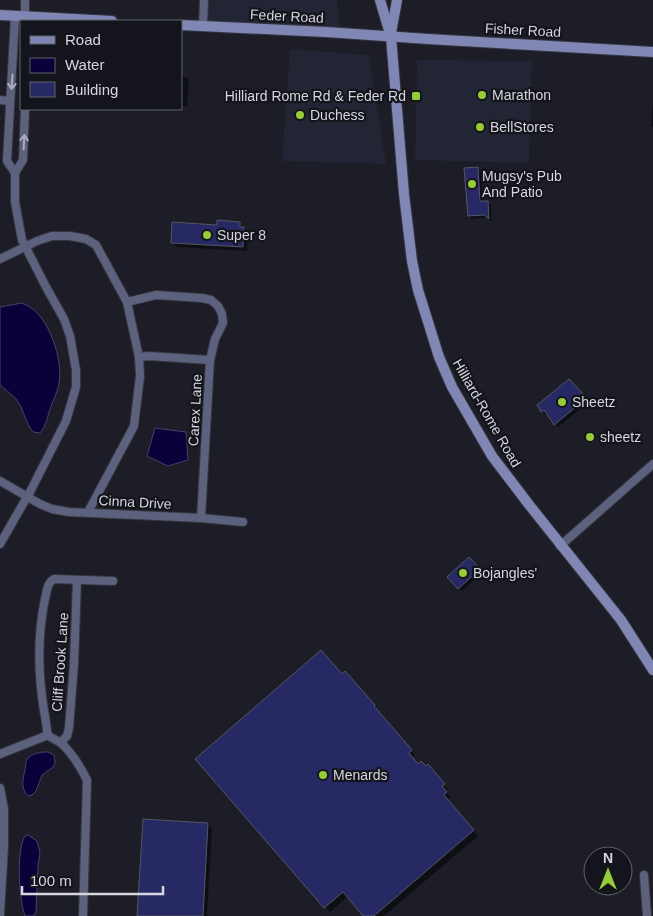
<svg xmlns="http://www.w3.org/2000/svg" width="653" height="916" viewBox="0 0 653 916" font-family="Arial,sans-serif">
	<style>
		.built { fill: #222533 }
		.water { fill: #0b013a; stroke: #48416b }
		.shadow { fill: #0007 }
		.building { fill: #272964; stroke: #545660 }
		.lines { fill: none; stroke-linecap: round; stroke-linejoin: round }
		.street-casing { stroke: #363740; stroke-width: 10 }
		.secondary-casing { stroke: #363740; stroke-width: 12 }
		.street { stroke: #5c617e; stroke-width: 8 }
		.secondary { stroke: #8087b5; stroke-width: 10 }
		.oneway { stroke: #abaebc }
		.poi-dot { fill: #97cb38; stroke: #13141c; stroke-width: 2 }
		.labels { text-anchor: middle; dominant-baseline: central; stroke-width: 4.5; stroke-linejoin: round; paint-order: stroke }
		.street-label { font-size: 14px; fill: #d6d7dd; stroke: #13141c }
		.poi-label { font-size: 14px; fill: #d6d7dd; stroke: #13141c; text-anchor: start }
	</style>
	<rect width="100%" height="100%" fill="#1c1d26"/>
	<!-- built -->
	<g class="built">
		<path d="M204,0H337L340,33L203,25Z"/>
		<path d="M290,49L369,55L386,164L282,161Z"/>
		<path d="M417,60L532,61L529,163L415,160Z"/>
	</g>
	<!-- water -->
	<g class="water">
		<path d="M22,303C28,306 34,309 38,314C52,329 63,363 59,383C58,392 53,400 50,409C47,418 46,426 40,433L33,432C25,422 24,409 16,399C11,394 5,389 0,385V307Z"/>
		<path d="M155,428L186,432L188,460L168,466L147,456Z"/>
		<path d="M43,752H48L54,755L55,763L53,767L42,775L36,791L32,795L28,796C20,788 23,779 25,770C26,766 25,761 28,758C32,754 37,753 43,752Z"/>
		<path d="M28,835L37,841L40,853L38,865L36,912L34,916H25C19,901 16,849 25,836Z"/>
	</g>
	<!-- shadow -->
	<g class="shadow">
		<path d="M181,76L185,77L189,80L187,107L181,106Z"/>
		<path d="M653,102V127L651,126Z"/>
		<path d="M477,168L481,172L483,202H487L491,205L492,221L488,218L472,219L469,216Z"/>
		<path d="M240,223L248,233L247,251L177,247L172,242L218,226Z"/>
		<path d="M569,380L589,402L558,427L548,413L545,415L538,405Z"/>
		<path d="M469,559L482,573L462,591L448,577Z"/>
		<path d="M342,675L349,677L378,711L377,712L415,755L412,758L419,765L432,771L448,789L446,792L451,797L447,800L478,836L384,916H365L348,896L330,912L197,759Z"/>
		<path d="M208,824L212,829L207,916H138Z"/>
	</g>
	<!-- building -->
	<g class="building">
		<path d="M478,167L480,201H488L489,219L484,215L468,216L464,168Z"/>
		<path d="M217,220L240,222V227H244L243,247L171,243L172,222L217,225Z"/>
		<path d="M569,379L587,398L554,425L544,410L541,412L537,405Z"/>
		<path d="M469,557L480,569L458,589L447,577Z"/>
		<path d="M321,650L342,674L345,671L375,705L374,706L412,750L409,753L418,764L421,761L426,766L428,764L445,784L442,786L447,792L444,795L474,830L374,916H363L343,892L324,908L195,759Z"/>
		<path d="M143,819L208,823L203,916H137Z"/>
	</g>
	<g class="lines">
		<!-- street casing -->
		<g class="street-casing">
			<g id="street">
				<path d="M15,16L7,161L15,173"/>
				<path d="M25,16V0"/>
				<path d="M203,25L204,0"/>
				<path d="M0,100L10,101"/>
				<path d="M0,259L37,241L52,236H70L86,239L96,245L127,302L139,357L140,376L134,426L88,512"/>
				<path d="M127,302L156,295L202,298L211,300L218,306L222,314L223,323L215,339L210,360L201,518"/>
				<path d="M139,357L149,356L210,360"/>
				<path d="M0,481L40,504L52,509L69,512L201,518L243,522"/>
				<path d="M0,544L31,490L66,421L76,387V370L70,336L64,319L46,287L22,240L15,202V173L23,160L25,109"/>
				<path d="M560,546L653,464"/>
				<path d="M61,742L67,736L69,728L74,664L77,580"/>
				<path d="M0,754L48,735"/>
				<path d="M0,788L4,809V846L0,914"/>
				<path d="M644,875L647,916"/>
				<path d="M83,916L87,780C81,768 72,753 61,743C57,740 52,739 48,735C46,727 46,719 44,711C38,674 37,637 45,599C47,591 47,583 54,579L113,581"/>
			</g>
		</g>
		<!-- secondary casing -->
		<g class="secondary-casing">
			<g id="secondary">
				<path d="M380,0L391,37L404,194L412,261L418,290L439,357L452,387L492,456L530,506L621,620L653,670"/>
				<path d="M0,15L112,21"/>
				<path d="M181,25L326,32L428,39L653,52"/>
				<path d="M391,33L397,0"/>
			</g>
		</g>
		<!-- street -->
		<use href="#street" class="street"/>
		<!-- secondary -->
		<use href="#secondary" class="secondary"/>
	</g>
	<!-- one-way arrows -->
	<defs><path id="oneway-shaft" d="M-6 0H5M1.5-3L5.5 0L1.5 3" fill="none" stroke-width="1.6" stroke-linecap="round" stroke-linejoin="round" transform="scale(1.25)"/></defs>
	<g class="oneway">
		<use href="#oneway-shaft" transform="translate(12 82) rotate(94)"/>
		<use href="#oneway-shaft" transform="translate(24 142) rotate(-87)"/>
	</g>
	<!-- markers -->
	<g class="poi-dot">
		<circle cx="482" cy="95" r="5"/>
		<rect x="411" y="91" width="10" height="10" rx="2.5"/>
		<circle cx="300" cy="115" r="5"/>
		<circle cx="480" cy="127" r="5"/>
		<circle cx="472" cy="184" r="5"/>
		<circle cx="207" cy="235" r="5"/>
		<circle cx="562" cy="402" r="5"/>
		<circle cx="590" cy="437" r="5"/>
		<circle cx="463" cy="573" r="5"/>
		<circle cx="323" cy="775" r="5"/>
	</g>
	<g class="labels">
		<!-- street labels -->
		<g class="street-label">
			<text transform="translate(287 16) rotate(3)">Feder Road</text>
			<text transform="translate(523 30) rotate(3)">Fisher Road</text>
			<text transform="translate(195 410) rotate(-87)">Carex Lane</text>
			<text transform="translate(487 413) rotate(60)">Hilliard-Rome Road</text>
			<text transform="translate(135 502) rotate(3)">Cinna Drive</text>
			<text transform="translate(60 662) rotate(-86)">Cliff Brook Lane</text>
		</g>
		<!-- poi labels -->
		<g class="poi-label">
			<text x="492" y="95">Marathon</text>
			<text x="406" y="96" text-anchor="end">Hilliard Rome Rd &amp; Feder Rd</text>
			<text x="310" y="115">Duchess</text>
			<text x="490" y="127">BellStores</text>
			<text x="482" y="176">Mugsy's Pub<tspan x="482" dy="16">And Patio</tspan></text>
			<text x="217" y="235">Super 8</text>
			<text x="572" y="402">Sheetz</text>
			<text x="600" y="437">sheetz</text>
			<text x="473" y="573">Bojangles'</text>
			<text x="333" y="775">Menards</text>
		</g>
	</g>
	<!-- legend -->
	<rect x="20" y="20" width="162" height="90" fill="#13141c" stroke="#616269"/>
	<rect x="30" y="36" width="25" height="8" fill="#8087b5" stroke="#616269"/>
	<text x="65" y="45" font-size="15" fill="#d6d7dd">Road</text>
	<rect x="30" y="58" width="25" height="15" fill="#0b013a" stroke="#616269"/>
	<text x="65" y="70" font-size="15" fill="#d6d7dd">Water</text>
	<rect x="30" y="82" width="25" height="15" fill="#272964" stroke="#616269"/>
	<text x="65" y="95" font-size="15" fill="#d6d7dd">Building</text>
	<!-- north arrow -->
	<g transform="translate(608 871)"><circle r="24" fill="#13141c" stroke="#616269"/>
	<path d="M0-4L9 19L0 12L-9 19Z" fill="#97cb38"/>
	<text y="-8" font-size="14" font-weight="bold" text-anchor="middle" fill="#d6d7dd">N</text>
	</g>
	<!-- scale -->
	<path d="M22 886v8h141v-8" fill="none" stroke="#d6d7dd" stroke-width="2.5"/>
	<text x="30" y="886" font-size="15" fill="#d6d7dd" stroke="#13141c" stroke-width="4" paint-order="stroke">100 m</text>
</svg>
